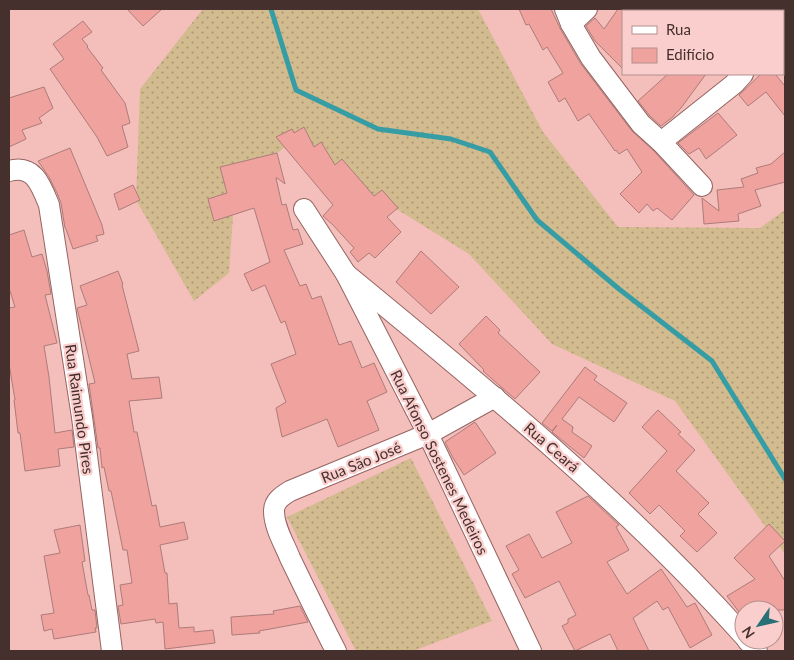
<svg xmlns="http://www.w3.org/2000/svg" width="794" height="660" viewBox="0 0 794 660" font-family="Lato,sans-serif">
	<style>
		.grass { fill: url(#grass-dots) }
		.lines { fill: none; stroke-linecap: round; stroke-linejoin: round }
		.stream { stroke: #369da4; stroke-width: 5 }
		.building { fill: #efa29e; stroke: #ad7c79 }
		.minor-casing { stroke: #956563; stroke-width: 22 }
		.minor { stroke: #fff; stroke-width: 20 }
		.labels { text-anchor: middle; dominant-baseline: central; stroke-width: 4.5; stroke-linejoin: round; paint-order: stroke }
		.street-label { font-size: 15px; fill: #45302e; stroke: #facecc }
	</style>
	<defs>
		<pattern id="grass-dots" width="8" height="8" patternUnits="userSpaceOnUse" patternTransform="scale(1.25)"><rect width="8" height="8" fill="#d3bb90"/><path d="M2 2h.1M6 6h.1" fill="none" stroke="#ad9876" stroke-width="1.8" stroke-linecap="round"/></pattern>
	</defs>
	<rect width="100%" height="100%" fill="#f4bebb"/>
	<!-- grass -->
	<g class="grass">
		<path d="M203,9H478L543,132L618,227L760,228L785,210V554L675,401L552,344L469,254L290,143L235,187L229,273L194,301L136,200L140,89Z"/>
		<path d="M411,458L492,621L413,651H356L287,517Z"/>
	</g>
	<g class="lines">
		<!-- stream -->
		<path class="stream" d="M271,9L296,90L378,129L451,139L490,152L537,220L619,289L712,361L785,479"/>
	</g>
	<!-- building -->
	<g class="building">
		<path d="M127,9H162L143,26Z"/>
		<path d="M519,9H551L561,30L581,64L632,131L653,150L694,195L672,220L657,208L653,211L647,204L639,213L620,194L642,172L627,149L619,154L616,150L615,151L589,114L578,121L565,98L559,102L548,82L563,73L547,47L543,50L529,24L526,25Z"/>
		<path d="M618,9H623V69L595,41L586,26L595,18L604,29Z"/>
		<path d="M83,21L92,32L82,39L88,46L87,47L103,68L101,70L125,103L130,123L122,126L128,147L107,156L97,137L50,69L64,59L53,44Z"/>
		<path d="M668,74H706L681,108L674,115V116L661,126L650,116L638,101Z"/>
		<path d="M761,74H775L785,86V116L766,92L748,106L739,95Z"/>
		<path d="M44,87L53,108L39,118L42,123L22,130L26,139L9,147V98Z"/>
		<path d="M718,113L737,135L706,159L699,148L689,154L678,143Z"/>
		<path d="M304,127L314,147L321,142L335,165L342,159L374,196L382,190L398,208L387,217L401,232L375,258L369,253L358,262L350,252L354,248L333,225L323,216L333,205L276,137L292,129L294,133Z"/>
		<path d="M70,148L102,225L104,234L96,236L98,241L73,249L66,229L65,228L61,203L57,193L49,177L38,161Z"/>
		<path d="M785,152V182L755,190L761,206L738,214L739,221L704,224L702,198L719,211L717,190L744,187L741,179L758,173L756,168L771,164Z"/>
		<path d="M277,153L285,184L277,178H276L282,205L286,204L293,230L298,229L303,244L284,250L300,286L306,284L312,299L321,296L339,345L351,341L362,368L374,363L387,392L367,401L379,430L338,447L327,419L282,437L276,408L286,402L271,364L296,354L285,321L281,323L265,285L252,291L244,274L270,262L254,208L214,221L208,199L227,193L220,167Z"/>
		<path d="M133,185L140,200L119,210L114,194Z"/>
		<path d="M24,230L32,257L42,254L47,271L51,294L45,295L57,343L44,346L49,377L55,433L72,430L74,447L58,449L60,466L25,471L20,433H18L14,400H15L9,364V308L15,307L9,288V235Z"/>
		<path d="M421,251L459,287L431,314L396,282Z"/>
		<path d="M118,271L123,284L122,285L139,351L127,354L132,379L159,377L162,398L129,401L134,432H137L152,506L156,505L160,527L184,522L188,539L160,545L165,573H167L169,604L177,603L179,628L194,627V632L213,630L215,643L165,649L163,622L156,623L155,619L121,624L118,606L123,605L120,585L132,583L127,550H123L111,491H109L104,467L102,468L100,448H98L89,384L95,383L77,308L87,305L80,286Z"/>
		<path d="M486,316L500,330L498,333L540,372L515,399L483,371L484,370L459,344Z"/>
		<path d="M585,367L597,376L594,380L627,403L614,422L579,397L562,419L573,427L572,432L592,446L584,458L552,432L557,425L552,431L542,423Z"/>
		<path d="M658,410L681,432L678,434L695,450L676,471L709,503L698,514L717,533L697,552L680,536L685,531L659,505L650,514L629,493L667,451L642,427Z"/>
		<path d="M475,422L496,453L464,475L453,458L445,442Z"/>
		<path d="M588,496L619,525L616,527L629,550L607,562L627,594L661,569L687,607L695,603L712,635L690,648L668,607L663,610L657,601L633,618L649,651H618L610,634L575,651L562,626L568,623V619L576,615L559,581L525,598L512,574L519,570L506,546L529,534L542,558L572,543L556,512Z"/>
		<path d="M769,524L785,541L769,556L785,581V610H744V615L742,616L727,596L755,579L734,558Z"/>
		<path d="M80,525L85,561L82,562L88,595H89L92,610H95L97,628H95L96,632L54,639L52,629L44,631L41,615L54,613L44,556L60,553L54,530Z"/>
		<path d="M300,606L308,622L259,631L260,633L232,635L231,617L274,614L273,611Z"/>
	</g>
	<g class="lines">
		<!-- minor casing -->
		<g class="minor-casing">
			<g id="minor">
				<path d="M565,9L571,24L591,58L641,124L661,142L702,186"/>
				<path d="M716,9L720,11"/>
				<path d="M783,22L785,19"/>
				<path d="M571,24L587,9"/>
				<path d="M661,142L734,84L743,74"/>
				<path d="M9,171C34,164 41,185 49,205L82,417L112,651"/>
				<path d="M304,209L346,274L428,434L531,651"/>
				<path d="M346,274C485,388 624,502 744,636"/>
				<path d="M747,640L757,651"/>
				<path d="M336,651C320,620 305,589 290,558C284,543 274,527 274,511C274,501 282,496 290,491L428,434L495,397"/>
			</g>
		</g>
		<!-- minor -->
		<use href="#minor" class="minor"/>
	</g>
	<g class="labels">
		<!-- street labels -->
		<g class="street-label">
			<text transform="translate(80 409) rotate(82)">Rua Raimundo Pires</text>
			<text transform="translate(552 447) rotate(41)">Rua Ceará</text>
			<text transform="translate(361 462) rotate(-22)">Rua São José</text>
			<text transform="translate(440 462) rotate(64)">Rua Afonso Sostenes Medeiros</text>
		</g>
	</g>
	<!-- border -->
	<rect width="794" height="660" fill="none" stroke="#45302e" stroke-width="20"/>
	<!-- legend -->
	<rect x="622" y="10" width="162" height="65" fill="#facecc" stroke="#b28f8d"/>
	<rect x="632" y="26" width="25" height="8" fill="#ffffff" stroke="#b28f8d"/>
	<text x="666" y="35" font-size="15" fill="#45302e">Rua</text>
	<rect x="632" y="48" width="25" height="15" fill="#efa29e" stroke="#b28f8d"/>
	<text x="666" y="60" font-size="15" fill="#45302e">Edifício</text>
	<!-- north arrow -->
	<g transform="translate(759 625) rotate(236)"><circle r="24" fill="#facecc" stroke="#b28f8d"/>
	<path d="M0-4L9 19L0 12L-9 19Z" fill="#267076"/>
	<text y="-8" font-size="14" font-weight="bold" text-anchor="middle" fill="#45302e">N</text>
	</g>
</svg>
